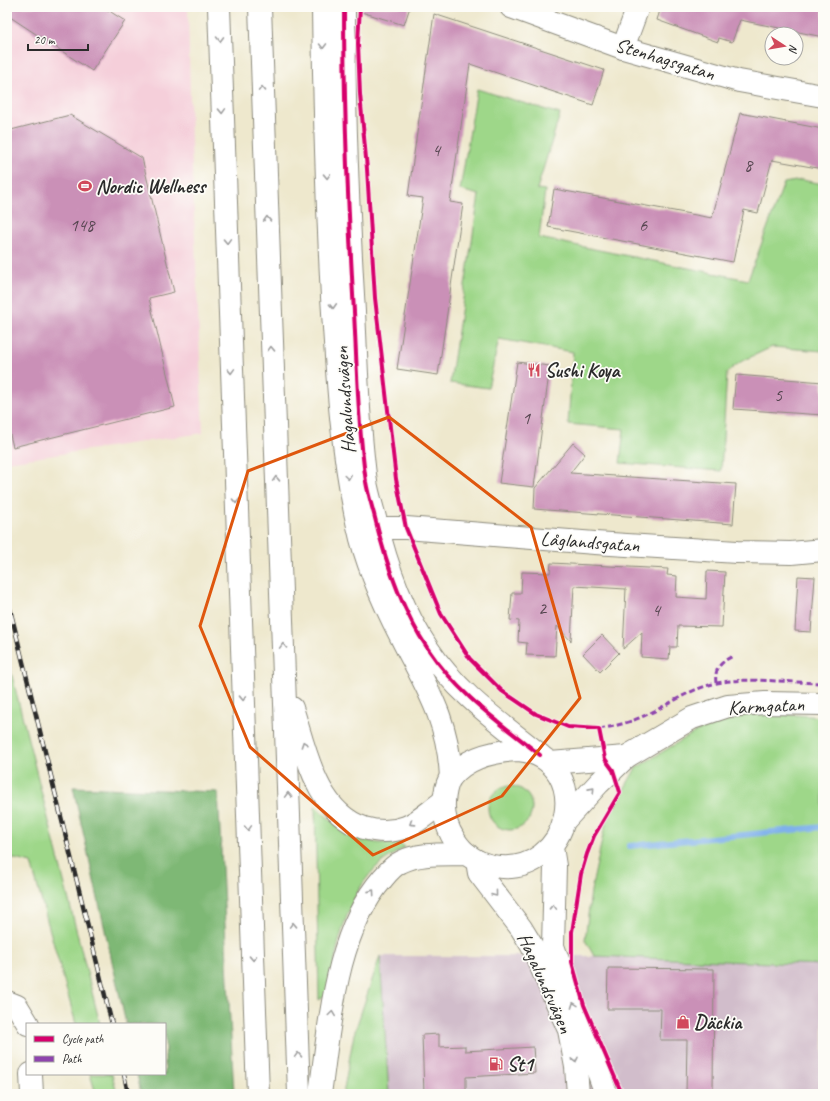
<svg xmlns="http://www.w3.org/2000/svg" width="830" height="1101" viewBox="0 0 830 1101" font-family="Caveat,sans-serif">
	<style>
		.built { fill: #f5cfda }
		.industrial { fill: #d1bdcb }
		.green { fill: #9ed789; stroke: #64815a }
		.forest { fill: #7eb875; stroke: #547250 }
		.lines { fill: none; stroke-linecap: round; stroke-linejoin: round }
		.stream { stroke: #7fb1eb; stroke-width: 6 }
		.building { fill: #ca90b7 }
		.minor-casing { stroke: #8c8a7c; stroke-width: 24 }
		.tertiary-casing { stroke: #8c8a7c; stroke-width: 24 }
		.motorway-casing { stroke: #8c8a7c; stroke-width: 24 }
		.minor { stroke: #fff; stroke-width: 22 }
		.tertiary { stroke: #fff; stroke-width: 22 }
		.motorway { stroke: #fff; stroke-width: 22 }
		.rail-casing { stroke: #2b2b2b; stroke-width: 4.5 }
		.rail { stroke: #fdfcf7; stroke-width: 3; stroke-dasharray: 9; stroke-linecap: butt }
		.quiet { stroke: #8e44ad; stroke-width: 3; stroke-dasharray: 6 3; stroke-linecap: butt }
		.cycleway-casing { stroke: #fdfcf7; stroke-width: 6 }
		.cycleway { stroke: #d6006c; stroke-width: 4 }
		.oneway { stroke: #a0a0a0 }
		.marked { fill: none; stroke: #df570e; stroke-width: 3; stroke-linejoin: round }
		.labels { text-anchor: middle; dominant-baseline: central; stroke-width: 3.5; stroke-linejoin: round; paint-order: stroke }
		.number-label { font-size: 18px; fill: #53444e }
		.street-label { font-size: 20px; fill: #2b2b2b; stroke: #fdfcf7 }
		.poi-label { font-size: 20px; font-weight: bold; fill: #2b2b2b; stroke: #fdfcf7; text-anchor: start }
	</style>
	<rect width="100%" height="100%" fill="#fdfcf7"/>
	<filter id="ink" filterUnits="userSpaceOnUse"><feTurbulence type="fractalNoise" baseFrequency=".025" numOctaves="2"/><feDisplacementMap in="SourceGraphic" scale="8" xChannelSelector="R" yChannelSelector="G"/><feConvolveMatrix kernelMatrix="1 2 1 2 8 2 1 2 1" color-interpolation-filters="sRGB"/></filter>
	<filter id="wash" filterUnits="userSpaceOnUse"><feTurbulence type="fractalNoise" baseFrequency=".012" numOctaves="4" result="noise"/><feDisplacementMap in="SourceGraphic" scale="16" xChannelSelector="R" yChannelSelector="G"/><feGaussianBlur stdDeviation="0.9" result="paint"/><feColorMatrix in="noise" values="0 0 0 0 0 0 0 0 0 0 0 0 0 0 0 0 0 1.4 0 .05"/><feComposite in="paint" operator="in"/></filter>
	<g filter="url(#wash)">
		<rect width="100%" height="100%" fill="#eee8cd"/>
		<!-- built -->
		<path class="built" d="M7,7H188L191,142L203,433L7,462Z"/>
		<!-- industrial -->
		<path class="industrial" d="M380,956H594L823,965V1094H389Z"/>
		<!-- green -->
		<g class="green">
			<path d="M477,89L560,114L537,189L545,190L539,238L748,280L784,183L802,180L823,184V351L772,347L742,361L727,372L721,471L620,463L624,429L568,424L573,352L499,339L488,388L450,383L479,195L460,190Z"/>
			<path d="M7,656L92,992L100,1024H76L31,863L7,857Z"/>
			<path d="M756,712L823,717V965L594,956L585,940L591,891L606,821L636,768L697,731Z"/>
			<circle cx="510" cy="808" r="22"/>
			<path d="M315,806C332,822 349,836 373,842C387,846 390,837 405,847C398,852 389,857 382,862C346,891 336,951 328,994L319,1000Z"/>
			<path d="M380,956L389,1094H343L354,1034Z"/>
			<path d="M90,1074H112L117,1094H96Z"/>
		</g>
		<!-- forest -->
		<path class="forest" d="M73,787L218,792L234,1094H141L137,1074H165V1024H126Z"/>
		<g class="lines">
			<!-- stream -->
			<path class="stream" d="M629,846L823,827"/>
		</g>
		<g id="blocks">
			<!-- building -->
			<g class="building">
				<path d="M7,7H103L125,21L92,71L7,15Z"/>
				<path d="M358,7H410L404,25L358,11Z"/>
				<path d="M661,7H823V37L740,20L732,42L719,38L718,42L657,20Z"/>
				<path d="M434,14L604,70L593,105L470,64L450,202L463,204L438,375L397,369L423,198L408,196Z"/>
				<path d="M740,113L823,129V169L772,160L758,213L744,210L733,262L548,227L554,189L712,218Z"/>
				<path d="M70,115L142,158L174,292L149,298L175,407L13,447L7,423V131Z"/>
				<path d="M517,362L550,366L534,487L499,483Z"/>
				<path d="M736,375L823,382V415L733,409Z"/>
				<path d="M573,443L585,454L570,473L736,484L733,524L534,509L535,488Z"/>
				<path d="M551,563L668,569L667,575L677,576L676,597L706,599L707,571L725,572L722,627L678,626L677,647H670L669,659L641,657L642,632L623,649L626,589L574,586L571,641L557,626L555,656L526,655L527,643L518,642L519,621L510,620L512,593H521L522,572L550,573Z"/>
				<path d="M798,576L815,577L811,632L795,631Z"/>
				<path d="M602,635L619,653L600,672L583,654Z"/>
				<path d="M608,968L714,969L713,1094H686L687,1040H660L661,1009H607Z"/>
				<path d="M439,1034V1047L465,1046V1051L533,1047L535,1073L466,1077V1094H424L422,1035Z"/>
			</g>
		</g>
	</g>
	<g filter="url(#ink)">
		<use href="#blocks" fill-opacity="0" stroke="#8c8a7c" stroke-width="1"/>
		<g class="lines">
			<!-- minor casing -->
			<g class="minor-casing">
				<g id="minor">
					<path d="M511,7L623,48L739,81L823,96"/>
					<path d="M623,48L638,7"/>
					<path d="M359,528H406L595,543L737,552L791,553L823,550"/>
					<path d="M550,763L626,757"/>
					<path d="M566,819L599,783L626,757L692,718L728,706L765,703L823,704"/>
					<path d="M7,1002L17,1006L28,1024"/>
					<path d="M31,1074L32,1094"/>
				</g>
			</g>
			<!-- tertiary casing -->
			<g class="tertiary-casing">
				<g id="tertiary">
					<path d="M323,7C324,104 327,200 332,297C337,373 341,451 358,526C366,564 383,602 401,637C426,687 448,718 451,777"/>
					<path d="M344,7C344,109 348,211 354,312C357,368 358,426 366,482C368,494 372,506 375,518C386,564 401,609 428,649C457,693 499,722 540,755"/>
					<path d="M519,750C596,759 573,880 493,866C460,861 439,825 445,794C446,788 448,781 451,777C468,756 495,751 519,750Z"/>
					<path d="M552,847L555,866L553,946L606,1094"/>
					<path d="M477,861L479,873L521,928L532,946L552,992L569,1030L576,1067L578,1094"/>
				</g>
			</g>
			<!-- motorway casing -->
			<g class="motorway-casing">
				<g id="motorway">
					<path d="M219,7L258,1094"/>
					<path d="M260,7L299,1094"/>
					<path d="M292,708C306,751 316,812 364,828C378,832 393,832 406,827C419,822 432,809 444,801"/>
					<path d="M320,1094C330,1024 335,933 383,878C388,872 394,865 401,862C420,852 447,855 467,854"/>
				</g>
			</g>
			<!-- minor -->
			<use href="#minor" class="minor"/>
			<!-- tertiary -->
			<use href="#tertiary" class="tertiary"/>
			<!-- motorway -->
			<use href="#motorway" class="motorway"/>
			<!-- rail casing -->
			<g class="rail-casing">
				<g id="rail">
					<path d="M7,597L112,1024"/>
					<path d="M124,1074L128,1094"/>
				</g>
			</g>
			<!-- rail -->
			<use href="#rail" class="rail"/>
			<!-- quiet -->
			<g class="quiet">
				<path d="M716,683C714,668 721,662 733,656"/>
				<path d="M599,729C616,726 631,722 646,715C669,705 688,690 713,684C742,676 791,683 823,683"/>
			</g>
			<!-- cycleway casing -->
			<g class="cycleway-casing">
				<g id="cycleway">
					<path d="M344,7C344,109 348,211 354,312C357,368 358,426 366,482C368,494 372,506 375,518C386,564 401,609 428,649C457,693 499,722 540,755"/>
					<path d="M360,7L358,43L360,94L367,169L375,298L396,479L406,528L441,614L470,659L502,691L536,714L568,727L599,729L605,759L613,770L620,792L594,836L587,854L581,874L572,932V962L584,1005L622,1094"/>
				</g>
			</g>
			<!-- cycleway -->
			<use href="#cycleway" class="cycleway"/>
		</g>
		<!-- one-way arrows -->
		<defs><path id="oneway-chevron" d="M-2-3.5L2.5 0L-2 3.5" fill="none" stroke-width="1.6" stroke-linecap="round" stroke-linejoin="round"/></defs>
		<g class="oneway">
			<use href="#oneway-chevron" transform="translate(220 39) rotate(89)"/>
			<use href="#oneway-chevron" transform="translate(323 46) rotate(89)"/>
			<use href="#oneway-chevron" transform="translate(262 89) rotate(-92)"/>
			<use href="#oneway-chevron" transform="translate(222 111) rotate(88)"/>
			<use href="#oneway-chevron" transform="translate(327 176) rotate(88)"/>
			<use href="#oneway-chevron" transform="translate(267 219) rotate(-92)"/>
			<use href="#oneway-chevron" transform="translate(227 241) rotate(88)"/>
			<use href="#oneway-chevron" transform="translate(333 306) rotate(87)"/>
			<use href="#oneway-chevron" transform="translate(271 349) rotate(-92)"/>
			<use href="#oneway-chevron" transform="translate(231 371) rotate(88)"/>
			<use href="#oneway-chevron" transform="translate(348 477) rotate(82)"/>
			<use href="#oneway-chevron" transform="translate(276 479) rotate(-92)"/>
			<use href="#oneway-chevron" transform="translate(236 501) rotate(88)"/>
			<use href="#oneway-chevron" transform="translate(283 646) rotate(-92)"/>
			<use href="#oneway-chevron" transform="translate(243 698) rotate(88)"/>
			<use href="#oneway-chevron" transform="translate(304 744) rotate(-109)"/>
			<use href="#oneway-chevron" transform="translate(592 790) rotate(-48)"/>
			<use href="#oneway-chevron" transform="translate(288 795) rotate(-92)"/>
			<use href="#oneway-chevron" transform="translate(412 823) rotate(147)"/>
			<use href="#oneway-chevron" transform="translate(248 828) rotate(88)"/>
			<use href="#oneway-chevron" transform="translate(372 892) rotate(-55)"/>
			<use href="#oneway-chevron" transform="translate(495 894) rotate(51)"/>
			<use href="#oneway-chevron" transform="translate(553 907) rotate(-88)"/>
			<use href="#oneway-chevron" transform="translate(293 925) rotate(-92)"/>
			<use href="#oneway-chevron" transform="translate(253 958) rotate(88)"/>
			<use href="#oneway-chevron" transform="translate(574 1005) rotate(-110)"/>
			<use href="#oneway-chevron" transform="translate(332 1014) rotate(-82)"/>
			<use href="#oneway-chevron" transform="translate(298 1055) rotate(-92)"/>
			<use href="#oneway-chevron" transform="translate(575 1060) rotate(78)"/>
		</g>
	</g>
	<!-- marked area -->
	<path class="marked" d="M389,417L531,527L580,698L502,796L373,855L250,747L200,626L248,471Z"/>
	<!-- icons -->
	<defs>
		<g id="stadium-bare" transform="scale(1.08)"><path d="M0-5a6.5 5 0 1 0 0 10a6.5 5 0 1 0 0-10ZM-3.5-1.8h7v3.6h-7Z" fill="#d1495b" stroke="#fdfcf7" stroke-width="2.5" paint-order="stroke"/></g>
		<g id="restaurant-bare" transform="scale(1.08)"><path d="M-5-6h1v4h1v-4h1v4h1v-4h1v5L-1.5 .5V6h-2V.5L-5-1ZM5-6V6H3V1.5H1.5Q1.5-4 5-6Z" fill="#d1495b" stroke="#fdfcf7" stroke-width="2.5" paint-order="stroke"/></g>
		<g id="shop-bare" transform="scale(1.08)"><path d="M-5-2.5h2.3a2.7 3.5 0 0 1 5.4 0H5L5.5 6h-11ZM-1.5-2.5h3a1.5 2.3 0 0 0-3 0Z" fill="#d1495b" stroke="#fdfcf7" stroke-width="2.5" paint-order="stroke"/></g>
		<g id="fuel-bare" transform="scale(1.08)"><path d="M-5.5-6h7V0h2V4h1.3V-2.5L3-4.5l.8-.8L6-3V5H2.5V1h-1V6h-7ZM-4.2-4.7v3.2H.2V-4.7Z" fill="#d1495b" stroke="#fdfcf7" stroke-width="2.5" paint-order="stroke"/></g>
	</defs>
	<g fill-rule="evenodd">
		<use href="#stadium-bare" x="85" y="186"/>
		<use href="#restaurant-bare" x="534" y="370"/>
		<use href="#shop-bare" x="683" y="1022"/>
		<use href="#fuel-bare" x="496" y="1064"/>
	</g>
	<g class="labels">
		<!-- number labels -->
		<g class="number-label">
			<text x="436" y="150">4</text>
			<text x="748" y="165">8</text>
			<text x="82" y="225">148</text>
			<text x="643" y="225">6</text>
			<text x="778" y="395">5</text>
			<text x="526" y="418">1</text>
			<text x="542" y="608">2</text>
			<text x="656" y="610">4</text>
		</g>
		<!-- street labels -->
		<g class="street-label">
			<text transform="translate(665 59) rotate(17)">Stenhagsgatan</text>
			<text transform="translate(345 400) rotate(-94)">Hagalundsvägen</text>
			<text transform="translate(590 542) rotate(4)">Låglandsgatan</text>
			<text transform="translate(766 706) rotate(-3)">Karmgatan</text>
			<text transform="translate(545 983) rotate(66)">Hagalundsvägen</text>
		</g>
		<!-- poi labels -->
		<g class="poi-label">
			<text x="96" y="186">Nordic Wellness</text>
			<text x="545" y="370">Sushi Koya</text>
			<text x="694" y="1022">Däckia</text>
			<text x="507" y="1064">St1</text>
		</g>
	</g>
	<!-- margin -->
	<rect width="830" height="1101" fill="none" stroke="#fdfcf7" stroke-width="24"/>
	<!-- legend -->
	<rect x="26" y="1023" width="140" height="52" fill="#fdfcf7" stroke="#a9a8a5"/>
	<rect x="34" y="1036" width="20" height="6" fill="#d6006c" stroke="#a9a8a5"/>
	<text x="62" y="1043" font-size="12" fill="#2b2b2b">Cycle path</text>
	<rect x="34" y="1056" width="20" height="6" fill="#8e44ad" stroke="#a9a8a5"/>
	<text x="62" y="1063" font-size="12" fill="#2b2b2b">Path</text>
	<!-- north arrow -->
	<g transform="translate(784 46) rotate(102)"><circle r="19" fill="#fdfcf7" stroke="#a9a8a5"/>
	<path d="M0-3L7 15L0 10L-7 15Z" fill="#d1495b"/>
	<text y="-6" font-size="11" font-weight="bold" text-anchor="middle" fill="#2b2b2b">N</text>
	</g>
	<!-- scale -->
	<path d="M28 44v6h60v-6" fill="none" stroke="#2b2b2b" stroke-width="2"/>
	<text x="34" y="44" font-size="12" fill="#2b2b2b" stroke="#fdfcf7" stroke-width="3" paint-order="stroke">20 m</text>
</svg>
